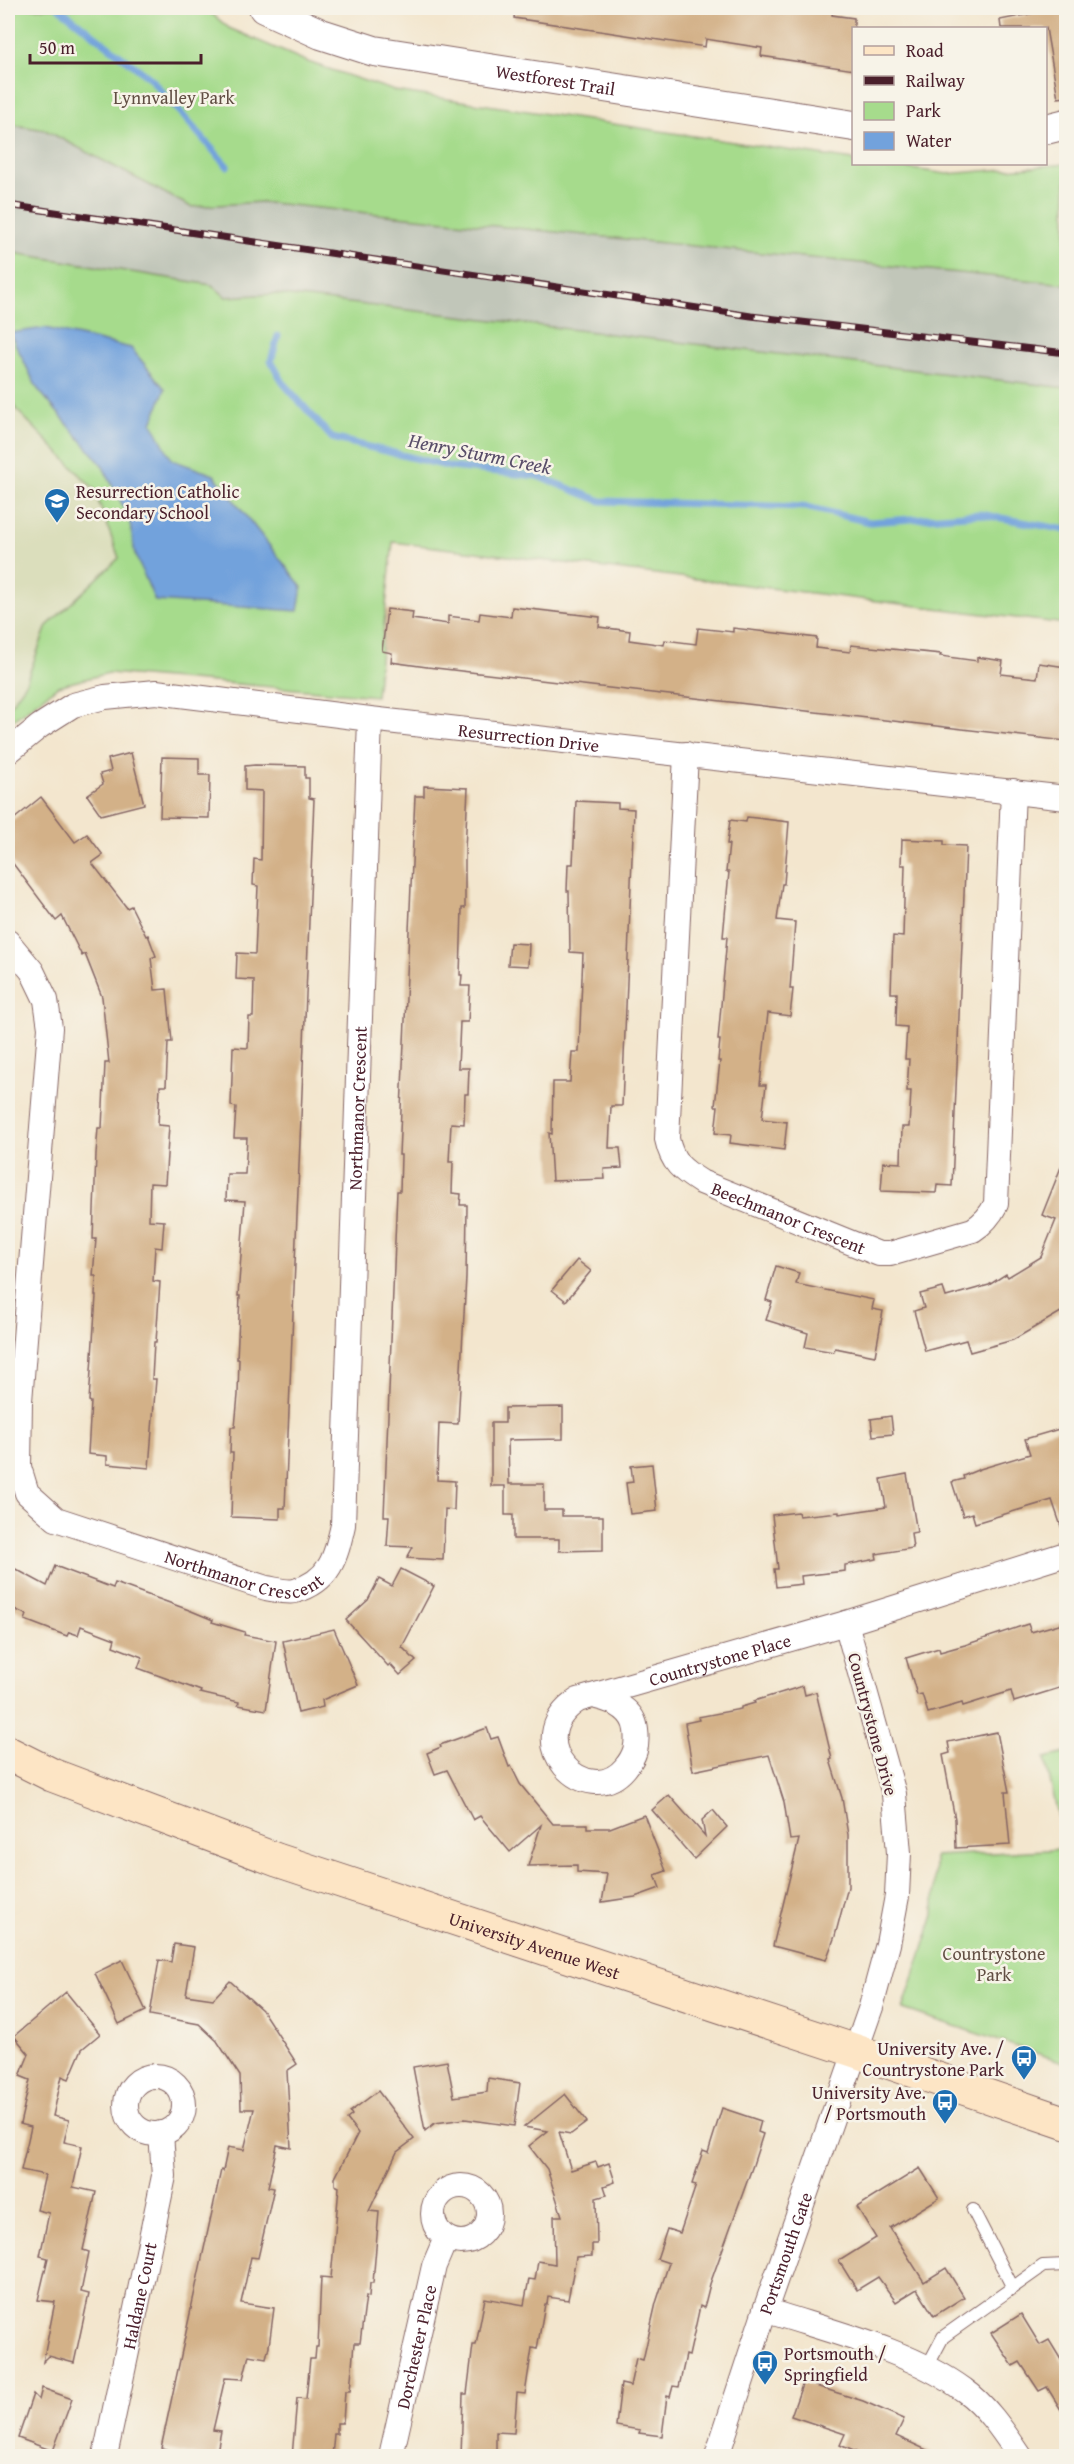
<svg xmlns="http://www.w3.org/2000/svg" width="1074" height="2464" viewBox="0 0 1074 2464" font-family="'Gentium Book Plus',serif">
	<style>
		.built { fill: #dbdebc }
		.industrial { fill: #c1c6b9 }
		.green { fill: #a6db8c; stroke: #787d5c; stroke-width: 1.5 }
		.water { fill: #72a2dc; stroke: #5e6084; stroke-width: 1.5 }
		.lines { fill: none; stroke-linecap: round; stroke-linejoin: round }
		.stream { stroke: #72a2dc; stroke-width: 7 }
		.building { fill: #d3b188 }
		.service-casing { stroke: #856564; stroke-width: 14 }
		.minor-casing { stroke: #856564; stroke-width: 26 }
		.tertiary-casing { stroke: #856564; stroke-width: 32 }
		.secondary-casing { stroke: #856564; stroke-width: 35 }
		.service { stroke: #fff; stroke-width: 12 }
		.minor { stroke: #fff; stroke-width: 24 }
		.tertiary { stroke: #fff; stroke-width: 30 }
		.secondary { stroke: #fde5c5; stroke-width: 33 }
		.rail-casing { stroke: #4a1f2b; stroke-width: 7 }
		.rail { stroke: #f7f3e8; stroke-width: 4.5; stroke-dasharray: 14; stroke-linecap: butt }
		.labels { text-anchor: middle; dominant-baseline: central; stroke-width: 5; stroke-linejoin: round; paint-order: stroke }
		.street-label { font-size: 18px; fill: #4a1f2b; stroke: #f7f3e8 }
		.park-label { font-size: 18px; fill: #614e43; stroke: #f7f3e8 }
		.poi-label { font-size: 18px; fill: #4a1f2b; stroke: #f7f3e8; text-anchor: start }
		.water-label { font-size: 20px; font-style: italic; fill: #584d69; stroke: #f7f3e8 }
	</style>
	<rect width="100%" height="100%" fill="#f7f3e8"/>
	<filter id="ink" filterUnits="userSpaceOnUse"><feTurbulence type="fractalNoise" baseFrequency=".0167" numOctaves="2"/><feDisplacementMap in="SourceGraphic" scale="12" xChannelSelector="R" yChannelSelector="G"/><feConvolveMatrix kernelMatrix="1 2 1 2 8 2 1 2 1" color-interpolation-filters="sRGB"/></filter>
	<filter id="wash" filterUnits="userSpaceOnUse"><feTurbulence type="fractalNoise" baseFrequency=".008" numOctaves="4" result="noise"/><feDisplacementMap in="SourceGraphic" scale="24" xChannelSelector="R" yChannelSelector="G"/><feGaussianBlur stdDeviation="1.35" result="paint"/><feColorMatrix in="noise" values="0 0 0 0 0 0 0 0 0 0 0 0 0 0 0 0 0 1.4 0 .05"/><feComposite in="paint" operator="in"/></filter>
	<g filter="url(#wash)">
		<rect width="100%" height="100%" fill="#f3e6ce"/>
		<!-- built -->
		<path class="built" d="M8,376L15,408L94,489L119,558L47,626L25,685L8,708Z"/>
		<!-- industrial -->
		<path class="industrial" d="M8,124L45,130L191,207L260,202L1066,284V388L274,294L226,297L212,285L8,252Z"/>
		<!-- green -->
		<g class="green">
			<path d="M8,8H205L229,28L308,62L395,91L853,160L854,164H879L947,174L1066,164V284L260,202L191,207L45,130L8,124Z"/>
			<path d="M8,252L212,285L226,297L274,294L1066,388V624L393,542L376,696L109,673L58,686L8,724V708L25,685L47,626L119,558L94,489L15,408L8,376Z"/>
			<path d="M1066,1753V2063L903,2009L934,1915L935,1856L1066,1849L1045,1758Z"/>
		</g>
		<!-- water -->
		<path class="water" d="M45,328L131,348L165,389L152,423L172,460L214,475L302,587L298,611L155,601L135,554L129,518L102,465L37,388L10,333Z"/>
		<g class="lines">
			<!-- stream -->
			<g class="stream">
				<path d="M59,8L150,78L227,166"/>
				<path d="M278,336L271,361L284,384L332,438L451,467L537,476L601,501L806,507L870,522L980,514L1066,530"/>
			</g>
		</g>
		<g id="blocks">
			<!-- building -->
			<g class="building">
				<path d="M515,8H833L832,15L854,18V70L761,56L762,48L706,39L705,47L514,18Z"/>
				<path d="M1060,8H1066V97L1058,98L1046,28H1001L1000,20Z"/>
				<path d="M512,607L600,617L599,627L630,631L629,640L664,645L665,640L696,644L698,628L733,632V628L817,638L816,648L850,652L851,645L941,654L940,656L977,661V657L1003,661L1001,674L1037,678L1039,663L1066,667V741L427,667L391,662L392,653L382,651L387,609L413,612L412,619L448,624V616L479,620L480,613L511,617Z"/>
				<path d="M131,753L144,804L101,815L87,795L103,784L100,774L111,771L108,759Z"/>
				<path d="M162,757L199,758V775H210L209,818L160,817Z"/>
				<path d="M255,765L305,766V778H309V798L314,799L285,1508H280V1519L231,1517L233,1453H230L231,1427H235L238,1395L239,1359H237L240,1296H238L245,1201L226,1200L227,1174H245L247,1138H234L236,1107L231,1106L233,1047L248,1048L249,1017H253L254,980L236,979L237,953L255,954L258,886L253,885L254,859L261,860L262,791L245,790V766Z"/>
				<path d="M424,786L468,788L465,850V908H462L460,975H462L461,986H470L468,1022H460L458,1068H469L468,1094H465L464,1124L451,1123L449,1162H453L452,1193L461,1194L460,1205H467L466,1277L458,1424L439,1423L437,1480L455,1481L454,1510L445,1509L443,1560L407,1558L413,1547L387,1546L389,1516H384L397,1191H400L401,1155H399L415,796H424Z"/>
				<path d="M41,797L75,842L87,834L103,855L92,863L127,908L131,906L146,936L148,935L156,956L151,958L155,990L167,989L172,1042H168L166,1086H160L158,1125L169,1126L165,1184L150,1183L149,1220L164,1221L162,1248L155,1247L153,1281L160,1282L156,1342H154L152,1379H156L149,1468L107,1464V1456L88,1454L91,1402L89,1401L96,1296H95L96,1276H93L96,1239H93L96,1154L98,1128H102L105,1063H109L102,997L85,954L82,956L62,916L56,921L8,857V824Z"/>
				<path d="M576,801L618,803V808L634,809L622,1106H611L609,1148H620L622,1168L604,1169L605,1179L552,1181L549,1133L552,1134L553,1082H570L572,1052H579L583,953L570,952L569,891H567L568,864H573Z"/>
				<path d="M747,817L789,822L784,884H782L777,920L795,922L790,989H793L790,1016L768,1013L760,1085H766L762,1119L787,1122L784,1150L730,1143L731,1135L715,1133L718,1106H715L720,1061H718L720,1040H718L727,937H723L729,872H726L729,844H727L730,820L746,822Z"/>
				<path d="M902,839L944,841V845L966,846L952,1186L937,1185L936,1193L881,1191L883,1162L901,1163L902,1127H909L911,1091H907L909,1059H905L907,1027L896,1026L897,993H891L893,936L903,937L905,865H901Z"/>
				<path d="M510,943L529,944L528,966L508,965Z"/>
				<path d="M1065,1157L1066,1309L1013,1340L970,1352L966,1340L925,1351L914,1311L924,1308L920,1294L943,1288L946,1297L989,1285L1006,1274L1008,1277L1041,1257L1056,1220L1042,1215Z"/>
				<path d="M577,1260L591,1271L566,1301L552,1290Z"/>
				<path d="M776,1266L799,1273L796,1284L874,1300L872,1309L883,1311L875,1356L835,1348L834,1352L805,1347L808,1333L766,1320L772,1302L766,1300Z"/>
				<path d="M563,1407V1439L508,1440L509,1484H544V1510H562V1516H603V1550L559,1551V1539H513V1515H505V1486H491V1423H505V1408Z"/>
				<path d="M891,1416L893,1434L873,1436L871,1419Z"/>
				<path d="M1066,1427V1531L1063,1532L1052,1500L975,1523L972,1513L963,1516L952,1482L964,1479L963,1476L980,1469L1030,1454L1025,1439Z"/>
				<path d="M652,1464L657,1511L630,1514L626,1483L633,1482L631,1466Z"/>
				<path d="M907,1474L917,1532L911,1533L913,1548L876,1554L877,1559L845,1565V1571L801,1576L802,1584L776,1587L774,1569H778L772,1515L798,1512L799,1516L839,1512V1514L886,1507L881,1479Z"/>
				<path d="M8,1565L47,1586L55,1566L113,1588L115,1583L189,1610L213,1620L212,1622L245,1632L244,1635L276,1641L266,1710L238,1705L239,1702L200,1693L201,1691L138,1668L142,1657L113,1646L115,1639L81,1626L78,1635L69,1632L67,1636L25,1620L27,1615L8,1606Z"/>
				<path d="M401,1569L434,1586L402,1647L416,1661L400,1675L390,1664L388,1666L346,1620L368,1600L379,1579L392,1586Z"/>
				<path d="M1066,1622V1686L1014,1702L1011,1691L963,1706L962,1703L928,1713L922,1694L917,1695L906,1658L939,1648L940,1652L965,1645L1028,1624L1031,1632Z"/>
				<path d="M334,1629L358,1685L322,1700L323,1707L298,1713L283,1641Z"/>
				<path d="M803,1686L805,1695L816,1692L832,1759L830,1760L842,1798L848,1835V1887L835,1936L826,1960L773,1946L799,1839L790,1840L784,1802L769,1755L693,1771L685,1723L699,1720L698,1717L741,1709V1707L755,1703L754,1701Z"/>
				<path d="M487,1728L491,1739L498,1737L509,1767L511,1766L520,1784L553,1824H587V1828H610L644,1815L666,1871L655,1875L660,1888L635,1897L602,1902L607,1874L577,1872V1865L528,1866L541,1825L510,1852L480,1816L473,1820L447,1770L435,1774L427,1753L441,1747L440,1745Z"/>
				<path d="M997,1732L1009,1792H1005L1010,1845L956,1848L955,1819L943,1755L950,1753L948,1742Z"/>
				<path d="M669,1795L705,1836L702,1820L713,1810L727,1827L694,1859L652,1810Z"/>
				<path d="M174,1944L194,1947L186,1995L213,1999L230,1981L262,2010L297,2064L287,2071L291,2148L277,2145L268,2187L274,2188L258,2258L251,2257L241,2303L274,2308L269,2346L266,2358L249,2355L243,2379L225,2378L213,2430L221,2431L216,2457H199L161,2448L221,2170L223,2171L228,2147L244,2150L254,2109H241L240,2076L217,2041L199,2024L150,2015L159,1960L171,1962Z"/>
				<path d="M122,1960L146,2011L119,2024L95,1973Z"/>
				<path d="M66,1992L100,2034L82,2049L69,2079L62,2076L53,2116L69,2120L64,2142L82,2146L73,2187L96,2192L83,2250L89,2252L81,2292L89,2294L74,2363L49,2356L43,2362L55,2302L38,2300L48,2258L40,2256L49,2213L37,2210L45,2175L21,2170L31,2127L20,2124L30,2080L20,2076L29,2054L14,2036Z"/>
				<path d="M447,2061L454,2097L487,2092L488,2078L520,2083L514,2126L465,2119L435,2123L425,2131L413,2067Z"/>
				<path d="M378,2091L414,2139L397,2152L369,2211L379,2212L373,2283H370L369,2297L366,2296L360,2343H354L350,2391H345L343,2423H337V2434H334L332,2457H292L297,2398L306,2399L310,2359H315L316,2347H318L321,2277L331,2278L339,2187L335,2185V2178L358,2133L347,2119L352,2115L350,2112Z"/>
				<path d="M565,2094L587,2122L571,2134L559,2132L571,2170L596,2162L598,2167L609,2163L615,2182L604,2186L607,2195L596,2198L597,2244H592V2256L576,2257L568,2300L548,2297L547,2304H545L537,2349L532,2348L525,2394L517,2393L514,2433L496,2432V2457H461L463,2394H467L473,2345H476L485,2298L524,2305L529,2279L535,2280L538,2261L555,2264L554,2216H562L547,2169L529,2146L548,2131L524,2127Z"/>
				<path d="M722,2108L761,2121L758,2132L763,2134L753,2165L710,2284L704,2308L700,2306L689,2356L686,2355L679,2387L673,2386L670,2397L667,2396L662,2436L639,2433L640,2430L616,2426L621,2384L630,2386L636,2358L643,2360L656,2303L669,2263L657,2259L667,2229L680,2233L696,2185L692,2184L703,2151L708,2153Z"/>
				<path d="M920,2168L939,2198L890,2228L924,2282L946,2268L964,2297L934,2316L917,2289L896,2302L878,2277L857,2290L839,2261L876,2238L857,2207Z"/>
				<path d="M1021,2314L1040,2345L1049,2340L1066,2368V2418L1047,2387L1039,2391L1020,2362L1013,2366L991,2333Z"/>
				<path d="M803,2382L863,2401L904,2419L896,2436L942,2457H867L840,2445L845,2434L791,2416Z"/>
				<path d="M42,2388L72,2399L53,2451L18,2438L33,2394L39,2400Z"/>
			</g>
		</g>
	</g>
	<g filter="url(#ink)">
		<use href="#blocks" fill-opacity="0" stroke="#856564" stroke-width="1.5"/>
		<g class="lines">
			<!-- service casing -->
			<g class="service-casing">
				<g id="service">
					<path d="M973,2210L1012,2286"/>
					<path d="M927,2367L943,2337L1043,2266L1066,2265"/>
				</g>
			</g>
			<!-- minor casing -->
			<g class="minor-casing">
				<g id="minor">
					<path id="s1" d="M8,752L40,726L73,705L105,697L156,692L370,719L1066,798"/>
					<path id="s2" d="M686,754L667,1139C672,1163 682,1170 701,1182L879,1254H890L973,1230C984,1223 990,1216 996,1204L1013,791"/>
					<path id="s3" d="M8,942L32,971L46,1000L50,1028L20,1401L19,1467L27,1493L56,1519L266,1588C274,1589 287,1593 295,1591C330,1581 336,1557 343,1525L370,719"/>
					<path id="s4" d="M597,1697C614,1701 634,1710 636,1730C638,1746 635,1756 625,1768C588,1812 516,1741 578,1700L846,1623L1066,1554"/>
					<circle cx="155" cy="2105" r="29"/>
					<circle cx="461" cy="2214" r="28"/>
					<path d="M765,2310C828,2331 910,2350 964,2390C987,2406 1005,2434 1020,2456"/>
					<path id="s5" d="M105,2456L164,2176L161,2133"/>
					<path id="s6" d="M391,2456L434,2266L446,2238"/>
					<path id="s7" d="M717,2456L765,2310L871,2007L888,1944L897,1896L899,1853L894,1794L846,1623"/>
				</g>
			</g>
			<!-- tertiary casing -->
			<g class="tertiary-casing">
				<g id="tertiary">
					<path id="s8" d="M264,8L321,34L374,51L854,126"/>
					<path d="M1046,129L1066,124"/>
				</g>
			</g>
			<!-- secondary casing -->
			<g class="secondary-casing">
				<g id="secondary">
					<path id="s9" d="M8,1753L52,1775L277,1860L856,2051L1066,2123"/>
				</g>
			</g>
			<!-- service -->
			<use href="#service" class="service"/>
			<!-- minor -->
			<use href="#minor" class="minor"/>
			<!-- tertiary -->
			<use href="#tertiary" class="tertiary"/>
			<!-- secondary -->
			<use href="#secondary" class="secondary"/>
			<!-- rail casing -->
			<g class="rail-casing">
				<path id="rail" d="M8,205L751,316L1066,353"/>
			</g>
			<!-- rail -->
			<use href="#rail" class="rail"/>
		</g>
	</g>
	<!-- icons -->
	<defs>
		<g id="school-pin" transform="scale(1.35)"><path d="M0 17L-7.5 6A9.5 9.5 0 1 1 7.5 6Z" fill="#1f6fb2" stroke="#f7f3e8"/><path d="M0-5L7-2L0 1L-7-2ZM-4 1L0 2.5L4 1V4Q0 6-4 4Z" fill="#fff"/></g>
		<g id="bus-pin" transform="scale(1.35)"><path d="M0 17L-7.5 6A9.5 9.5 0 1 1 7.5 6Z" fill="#1f6fb2" stroke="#f7f3e8"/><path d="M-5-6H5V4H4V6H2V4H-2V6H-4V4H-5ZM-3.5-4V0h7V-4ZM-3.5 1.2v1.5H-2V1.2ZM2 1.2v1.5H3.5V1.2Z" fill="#fff"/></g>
	</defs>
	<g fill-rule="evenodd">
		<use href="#school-pin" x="57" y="501"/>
		<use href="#bus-pin" x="1024" y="2058"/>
		<use href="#bus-pin" x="945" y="2102"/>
		<use href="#bus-pin" x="765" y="2363"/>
	</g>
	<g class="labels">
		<!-- street labels -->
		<g class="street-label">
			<text stroke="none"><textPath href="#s8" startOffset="302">Westforest Trail</textPath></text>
			<text stroke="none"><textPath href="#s1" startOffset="540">Resurrection Drive</textPath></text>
			<text stroke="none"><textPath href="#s3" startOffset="1359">Northmanor Crescent</textPath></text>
			<text stroke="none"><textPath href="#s2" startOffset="537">Beechmanor Crescent</textPath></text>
			<text stroke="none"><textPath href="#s3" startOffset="802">Northmanor Crescent</textPath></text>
			<text stroke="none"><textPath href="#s4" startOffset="390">Countrystone Place</textPath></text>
			<text transform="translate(873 1724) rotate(75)">Countrystone Drive</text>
			<text stroke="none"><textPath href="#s9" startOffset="561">University Avenue West</textPath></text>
			<text stroke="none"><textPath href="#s7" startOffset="214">Portsmouth Gate</textPath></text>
			<text stroke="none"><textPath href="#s5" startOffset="164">Haldane Court</textPath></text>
			<text stroke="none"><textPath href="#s6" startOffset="112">Dorchester Place</textPath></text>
		</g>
		<!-- park labels -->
		<g class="park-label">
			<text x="174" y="97">Lynnvalley Park</text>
			<text x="994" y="1953">Countrystone<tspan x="994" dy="21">Park</tspan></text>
		</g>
		<!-- poi labels -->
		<g class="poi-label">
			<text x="76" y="491">Resurrection Catholic<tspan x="76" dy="21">Secondary School</tspan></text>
			<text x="1004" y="2048" text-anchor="end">University Ave. /<tspan x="1004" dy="21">Countrystone Park</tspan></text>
			<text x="926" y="2092" text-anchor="end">University Ave.<tspan x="926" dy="21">/ Portsmouth</tspan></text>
			<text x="784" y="2353">Portsmouth /<tspan x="784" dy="21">Springfield</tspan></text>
		</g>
		<!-- water labels -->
		<g class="water-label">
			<text transform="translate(480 453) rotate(11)">Henry Sturm Creek</text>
		</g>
	</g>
	<!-- margin -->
	<rect width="1074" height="2464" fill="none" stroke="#f7f3e8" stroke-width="30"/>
	<!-- legend -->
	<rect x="852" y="27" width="195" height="138" fill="#f7f3e8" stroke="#b29e9c" stroke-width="1.5"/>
	<rect x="864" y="46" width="30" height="9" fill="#fde5c5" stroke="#b29e9c" stroke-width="1.5"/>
	<text x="906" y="57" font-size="18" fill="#4a1f2b">Road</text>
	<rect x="864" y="76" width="30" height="9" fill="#4a1f2b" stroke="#b29e9c" stroke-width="1.5"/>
	<text x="906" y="87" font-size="18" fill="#4a1f2b">Railway</text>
	<rect x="864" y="102" width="30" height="18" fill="#a6db8c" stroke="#b29e9c" stroke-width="1.5"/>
	<text x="906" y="117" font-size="18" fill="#4a1f2b">Park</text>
	<rect x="864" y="132" width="30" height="18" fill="#72a2dc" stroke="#b29e9c" stroke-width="1.5"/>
	<text x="906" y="147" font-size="18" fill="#4a1f2b">Water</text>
	<!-- scale -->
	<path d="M30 54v9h171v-9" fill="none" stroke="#4a1f2b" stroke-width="3"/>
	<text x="39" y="54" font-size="18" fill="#4a1f2b" stroke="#f7f3e8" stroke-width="4.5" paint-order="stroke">50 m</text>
</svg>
